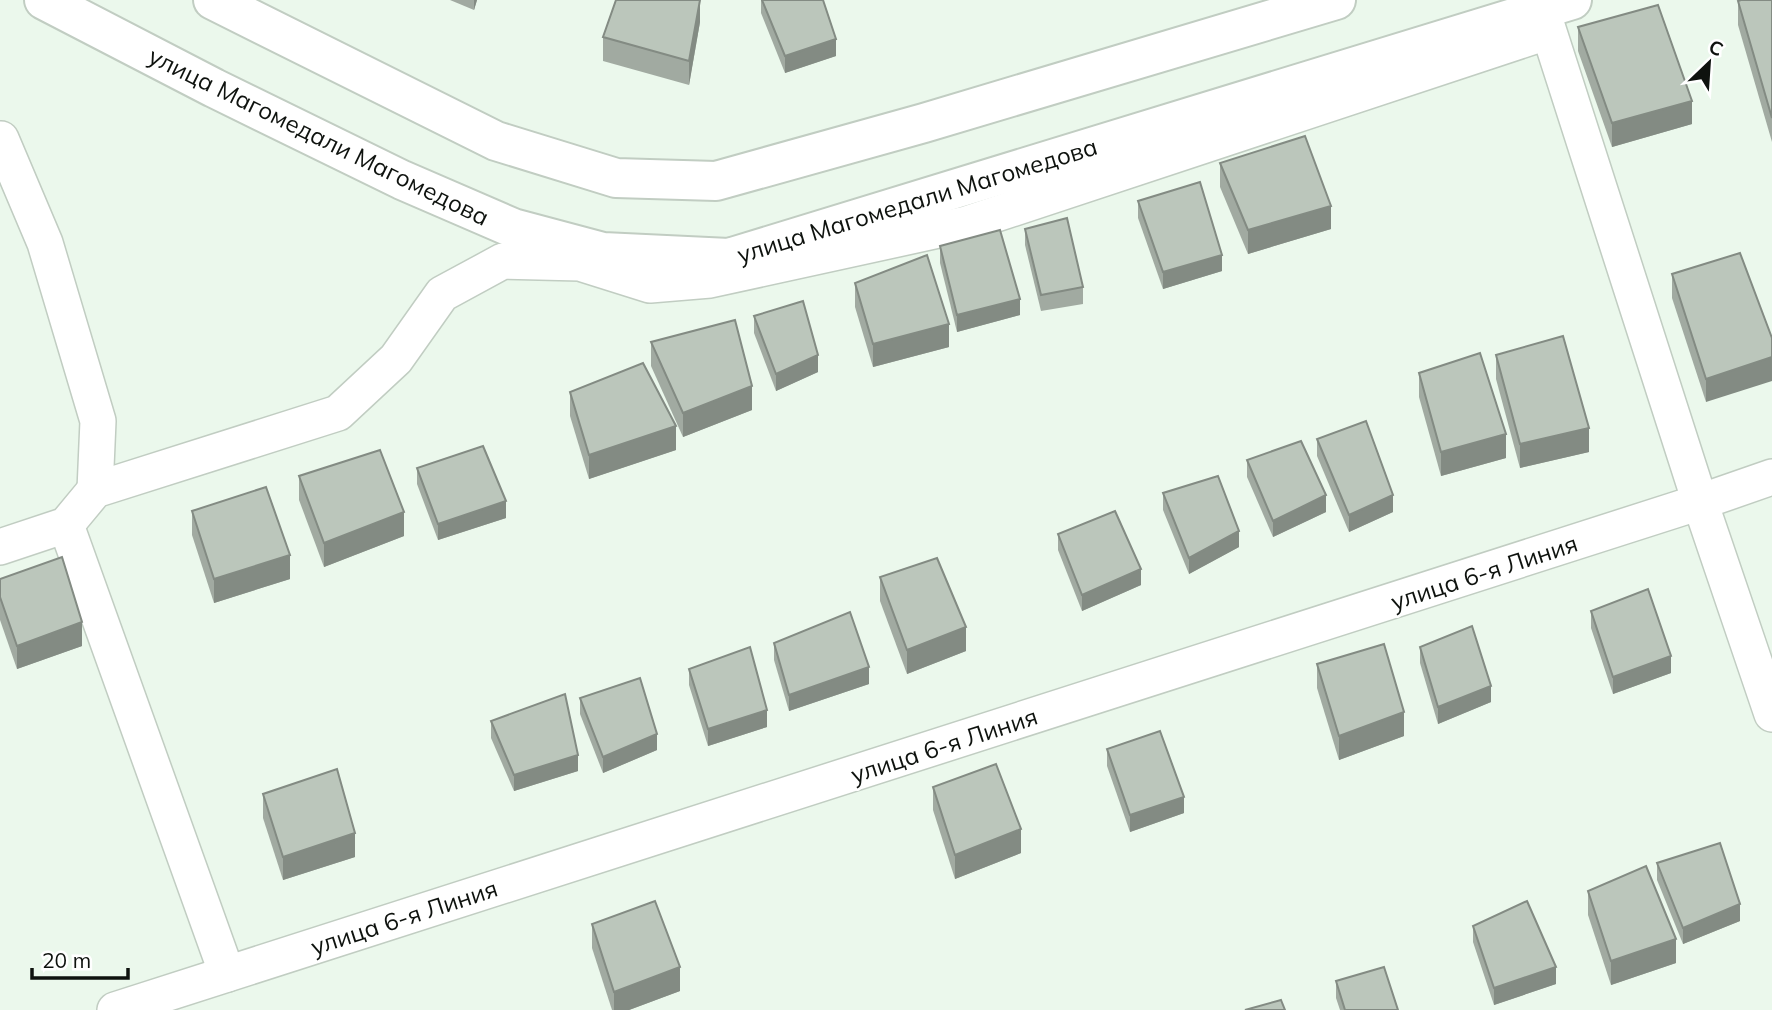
<svg xmlns="http://www.w3.org/2000/svg" width="1772" height="1010" viewBox="0 0 1772 1010" font-family="Mulish,sans-serif">
	<style>
		.lines { fill: none; stroke-linecap: round; stroke-linejoin: round }
		.minor-casing { stroke: #c1cdc2; stroke-width: 38 }
		.primary-casing { stroke: #c1cdc2; stroke-width: 42 }
		.minor { stroke: #fff; stroke-width: 35 }
		.primary { stroke: #fff; stroke-width: 38 }
		.wall { fill: #a1aaa1 }
		.shaded-wall { fill: #838b83 }
		.building { fill: #bbc6bb; stroke: #838b83; stroke-width: 2 }
		.labels { text-anchor: middle; dominant-baseline: central; stroke-width: 5; stroke-linejoin: round; paint-order: stroke }
		.street-label { font-size: 24px; fill: #0e120e; stroke: #fff }
	</style>
	<rect width="100%" height="100%" fill="#ebf8ec"/>
	<g class="lines">
		<!-- minor casing -->
		<g class="minor-casing">
			<g id="minor">
				<path d="M1542,10L1700,502L1772,714"/>
				<path d="M1,139L45,243L98,421L95,490"/>
				<path d="M66,525L227,974"/>
				<path d="M0,547L66,525L95,490L338,413L396,359L442,294L503,261L580,263L650,285L710,280L966,224L1547,32"/>
				<path d="M115,1010L1700,502L1772,477"/>
			</g>
		</g>
		<!-- primary casing -->
		<g class="primary-casing">
			<g id="primary">
				<path d="M44,0L214,88L402,180L513,228L603,252L729,258L1572,0"/>
				<path d="M213,0L496,141L616,178L716,181L924,123L1336,0"/>
			</g>
		</g>
		<!-- minor -->
		<use href="#minor" class="minor"/>
		<!-- primary -->
		<use href="#primary" class="primary"/>
	</g>
	<!-- wall -->
	<g class="wall">
		<path d="M450,0H477L474,10Z"/>
		<path d="M761,0H823L836,56L785,73L761,13Z"/>
		<path d="M1772,0V142L1738,25V1Z"/>
		<path d="M700,22L689,85L603,61V37Z"/>
		<path d="M1578,27L1692,124L1612,147L1578,51Z"/>
		<path d="M1220,163L1331,229L1248,254L1220,187Z"/>
		<path d="M1138,201L1222,271L1163,289L1138,218Z"/>
		<path d="M1025,229L1083,287V304L1041,311L1025,245Z"/>
		<path d="M940,246L1020,315L957,332L940,263Z"/>
		<path d="M1740,253L1706,402L1672,298V274Z"/>
		<path d="M855,283L949,347L873,367L855,307Z"/>
		<path d="M754,316L818,372L776,391L754,333Z"/>
		<path d="M651,342L752,410L683,437L651,366Z"/>
		<path d="M1496,355L1589,452L1520,468L1496,379Z"/>
		<path d="M1419,373L1506,458L1441,476L1419,397Z"/>
		<path d="M570,392L676,450L589,479L570,416Z"/>
		<path d="M1317,439L1393,512L1349,532L1317,456Z"/>
		<path d="M1247,460L1326,512L1273,537L1247,477Z"/>
		<path d="M417,468L506,518L438,540L417,484Z"/>
		<path d="M299,476L404,536L324,567L299,500Z"/>
		<path d="M1163,493L1239,547L1189,574L1163,510Z"/>
		<path d="M192,511L290,579L214,603L192,535Z"/>
		<path d="M1058,534L1141,585L1082,611L1058,550Z"/>
		<path d="M880,577L966,651L907,674L880,601Z"/>
		<path d="M0,579L82,646L17,669L0,620Z"/>
		<path d="M1591,611L1671,673L1613,694L1591,628Z"/>
		<path d="M774,643L869,684L789,711L774,660Z"/>
		<path d="M1420,647L1491,702L1438,724L1420,663Z"/>
		<path d="M1317,664L1404,736L1339,760L1317,688Z"/>
		<path d="M689,669L767,727L708,746L689,685Z"/>
		<path d="M580,698L657,750L603,773L580,714Z"/>
		<path d="M491,721L578,771L514,791L491,738Z"/>
		<path d="M1107,749L1184,813L1130,832L1107,766Z"/>
		<path d="M933,787L1021,853L955,879L933,810Z"/>
		<path d="M263,794L355,857L283,880L263,818Z"/>
		<path d="M1657,863L1740,921L1683,944L1657,880Z"/>
		<path d="M1588,891L1676,963L1611,985L1588,915Z"/>
		<path d="M592,924L680,991L629,1010H612L592,948Z"/>
		<path d="M1473,926L1556,984L1494,1005L1473,942Z"/>
		<path d="M1336,981L1398,1010H1340L1336,998Z"/>
	</g>
	<!-- shaded-wall -->
	<g class="shaded-wall">
		<path d="M474,0H477L474,10Z"/>
		<path d="M700,0V22L689,85V61Z"/>
		<path d="M836,39V56L785,73V56Z"/>
		<path d="M1692,101V124L1612,147V123Z"/>
		<path d="M1331,206V229L1248,254V230Z"/>
		<path d="M1222,255V271L1163,289V272Z"/>
		<path d="M1020,299V315L957,332V315Z"/>
		<path d="M949,324V347L873,367V344Z"/>
		<path d="M818,355V372L776,391V374Z"/>
		<path d="M1772,357V381L1706,402V379Z"/>
		<path d="M752,386V410L683,437V413Z"/>
		<path d="M676,426V450L589,479V455Z"/>
		<path d="M1589,428V452L1520,468V444Z"/>
		<path d="M1506,434V458L1441,476V452Z"/>
		<path d="M1326,495V512L1273,537V521Z"/>
		<path d="M1393,495V512L1349,532V515Z"/>
		<path d="M506,501V518L438,540V524Z"/>
		<path d="M404,512V536L324,567V543Z"/>
		<path d="M1239,531V547L1189,574V558Z"/>
		<path d="M290,555V579L214,603V579Z"/>
		<path d="M1141,569V585L1082,611V595Z"/>
		<path d="M82,622V646L17,669V646Z"/>
		<path d="M966,627V651L907,674V650Z"/>
		<path d="M1671,656V673L1613,694V677Z"/>
		<path d="M869,667V684L789,711V695Z"/>
		<path d="M1491,686V702L1438,724V707Z"/>
		<path d="M767,710V727L708,746V729Z"/>
		<path d="M1404,712V736L1339,760V736Z"/>
		<path d="M657,734V750L603,773V757Z"/>
		<path d="M578,755V771L514,791V775Z"/>
		<path d="M1184,797V813L1130,832V815Z"/>
		<path d="M1021,829V853L955,879V855Z"/>
		<path d="M355,833V857L283,880V857Z"/>
		<path d="M1740,904V921L1683,944V928Z"/>
		<path d="M1676,939V963L1611,985V961Z"/>
		<path d="M680,967V991L629,1010H614V992Z"/>
		<path d="M1556,967V984L1494,1005V988Z"/>
	</g>
	<!-- building -->
	<g class="building">
		<path d="M616,0H700L689,61L603,37Z"/>
		<path d="M762,0H823L836,39L785,56Z"/>
		<path d="M1741,0H1772V118L1738,1Z"/>
		<path d="M1658,5L1692,101L1612,123L1578,27Z"/>
		<path d="M1305,136L1331,206L1248,230L1220,163Z"/>
		<path d="M1200,182L1222,255L1163,272L1138,201Z"/>
		<path d="M1067,218L1083,287L1041,295L1025,229Z"/>
		<path d="M1000,230L1020,299L957,315L940,246Z"/>
		<path d="M1740,253L1772,338V357L1706,379L1672,274Z"/>
		<path d="M927,255L949,324L873,344L855,283Z"/>
		<path d="M803,301L818,355L776,374L754,316Z"/>
		<path d="M735,320L752,386L683,413L651,342Z"/>
		<path d="M1563,336L1589,428L1520,444L1496,355Z"/>
		<path d="M1480,353L1506,434L1441,452L1419,373Z"/>
		<path d="M643,363L676,426L589,455L570,392Z"/>
		<path d="M1366,421L1393,495L1349,515L1317,439Z"/>
		<path d="M1301,441L1326,495L1273,521L1247,460Z"/>
		<path d="M483,446L506,501L438,524L417,468Z"/>
		<path d="M380,450L404,512L324,543L299,476Z"/>
		<path d="M1218,476L1239,531L1189,558L1163,493Z"/>
		<path d="M266,487L290,555L214,579L192,511Z"/>
		<path d="M1115,511L1141,569L1082,595L1058,534Z"/>
		<path d="M62,557L82,622L17,646L0,597V579Z"/>
		<path d="M937,558L966,627L907,650L880,577Z"/>
		<path d="M1648,589L1671,656L1613,677L1591,611Z"/>
		<path d="M850,612L869,667L789,695L774,643Z"/>
		<path d="M1472,626L1491,686L1438,707L1420,647Z"/>
		<path d="M1384,644L1404,712L1339,736L1317,664Z"/>
		<path d="M750,647L767,710L708,729L689,669Z"/>
		<path d="M640,678L657,734L603,757L580,698Z"/>
		<path d="M565,694L578,755L514,775L491,721Z"/>
		<path d="M1160,731L1184,797L1130,815L1107,749Z"/>
		<path d="M996,764L1021,829L955,855L933,787Z"/>
		<path d="M337,769L355,833L283,857L263,794Z"/>
		<path d="M1720,843L1740,904L1683,928L1657,863Z"/>
		<path d="M1646,866L1676,939L1611,961L1588,891Z"/>
		<path d="M655,901L680,967L614,992L592,924Z"/>
		<path d="M1527,901L1556,967L1494,988L1473,926Z"/>
		<path d="M1384,967L1398,1010H1345L1336,981Z"/>
		<path d="M1281,1000L1285,1010H1245Z"/>
	</g>
	<g class="labels">
		<!-- street labels -->
		<g class="street-label">
			<text transform="translate(319 136) rotate(26)">улица Магомедали Магомедова</text>
			<text transform="translate(917 200) rotate(-17)">улица Магомедали Магомедова</text>
			<text transform="translate(1484 572) rotate(-18)">улица 6-я Линия</text>
			<text transform="translate(944 745) rotate(-18)">улица 6-я Линия</text>
			<text transform="translate(404 917) rotate(-18)">улица 6-я Линия</text>
		</g>
	</g>
	<!-- north arrow -->
	<g transform="translate(1709 63) rotate(25)" stroke="#ffffff" stroke-width="5" paint-order="stroke">
	<path d="M0-5L12 26L0 18L-12 26Z" fill="#0e120e"/>
	<text y="-10" font-size="19" font-weight="bold" text-anchor="middle" fill="#0e120e">С</text>
	</g>
	<!-- scale -->
	<path d="M32 968v10h96v-10" fill="none" stroke="#0e120e" stroke-width="3.5"/>
	<text x="42" y="968" font-size="21" fill="#0e120e" stroke="#ffffff" stroke-width="5" paint-order="stroke">20 m</text>
</svg>
